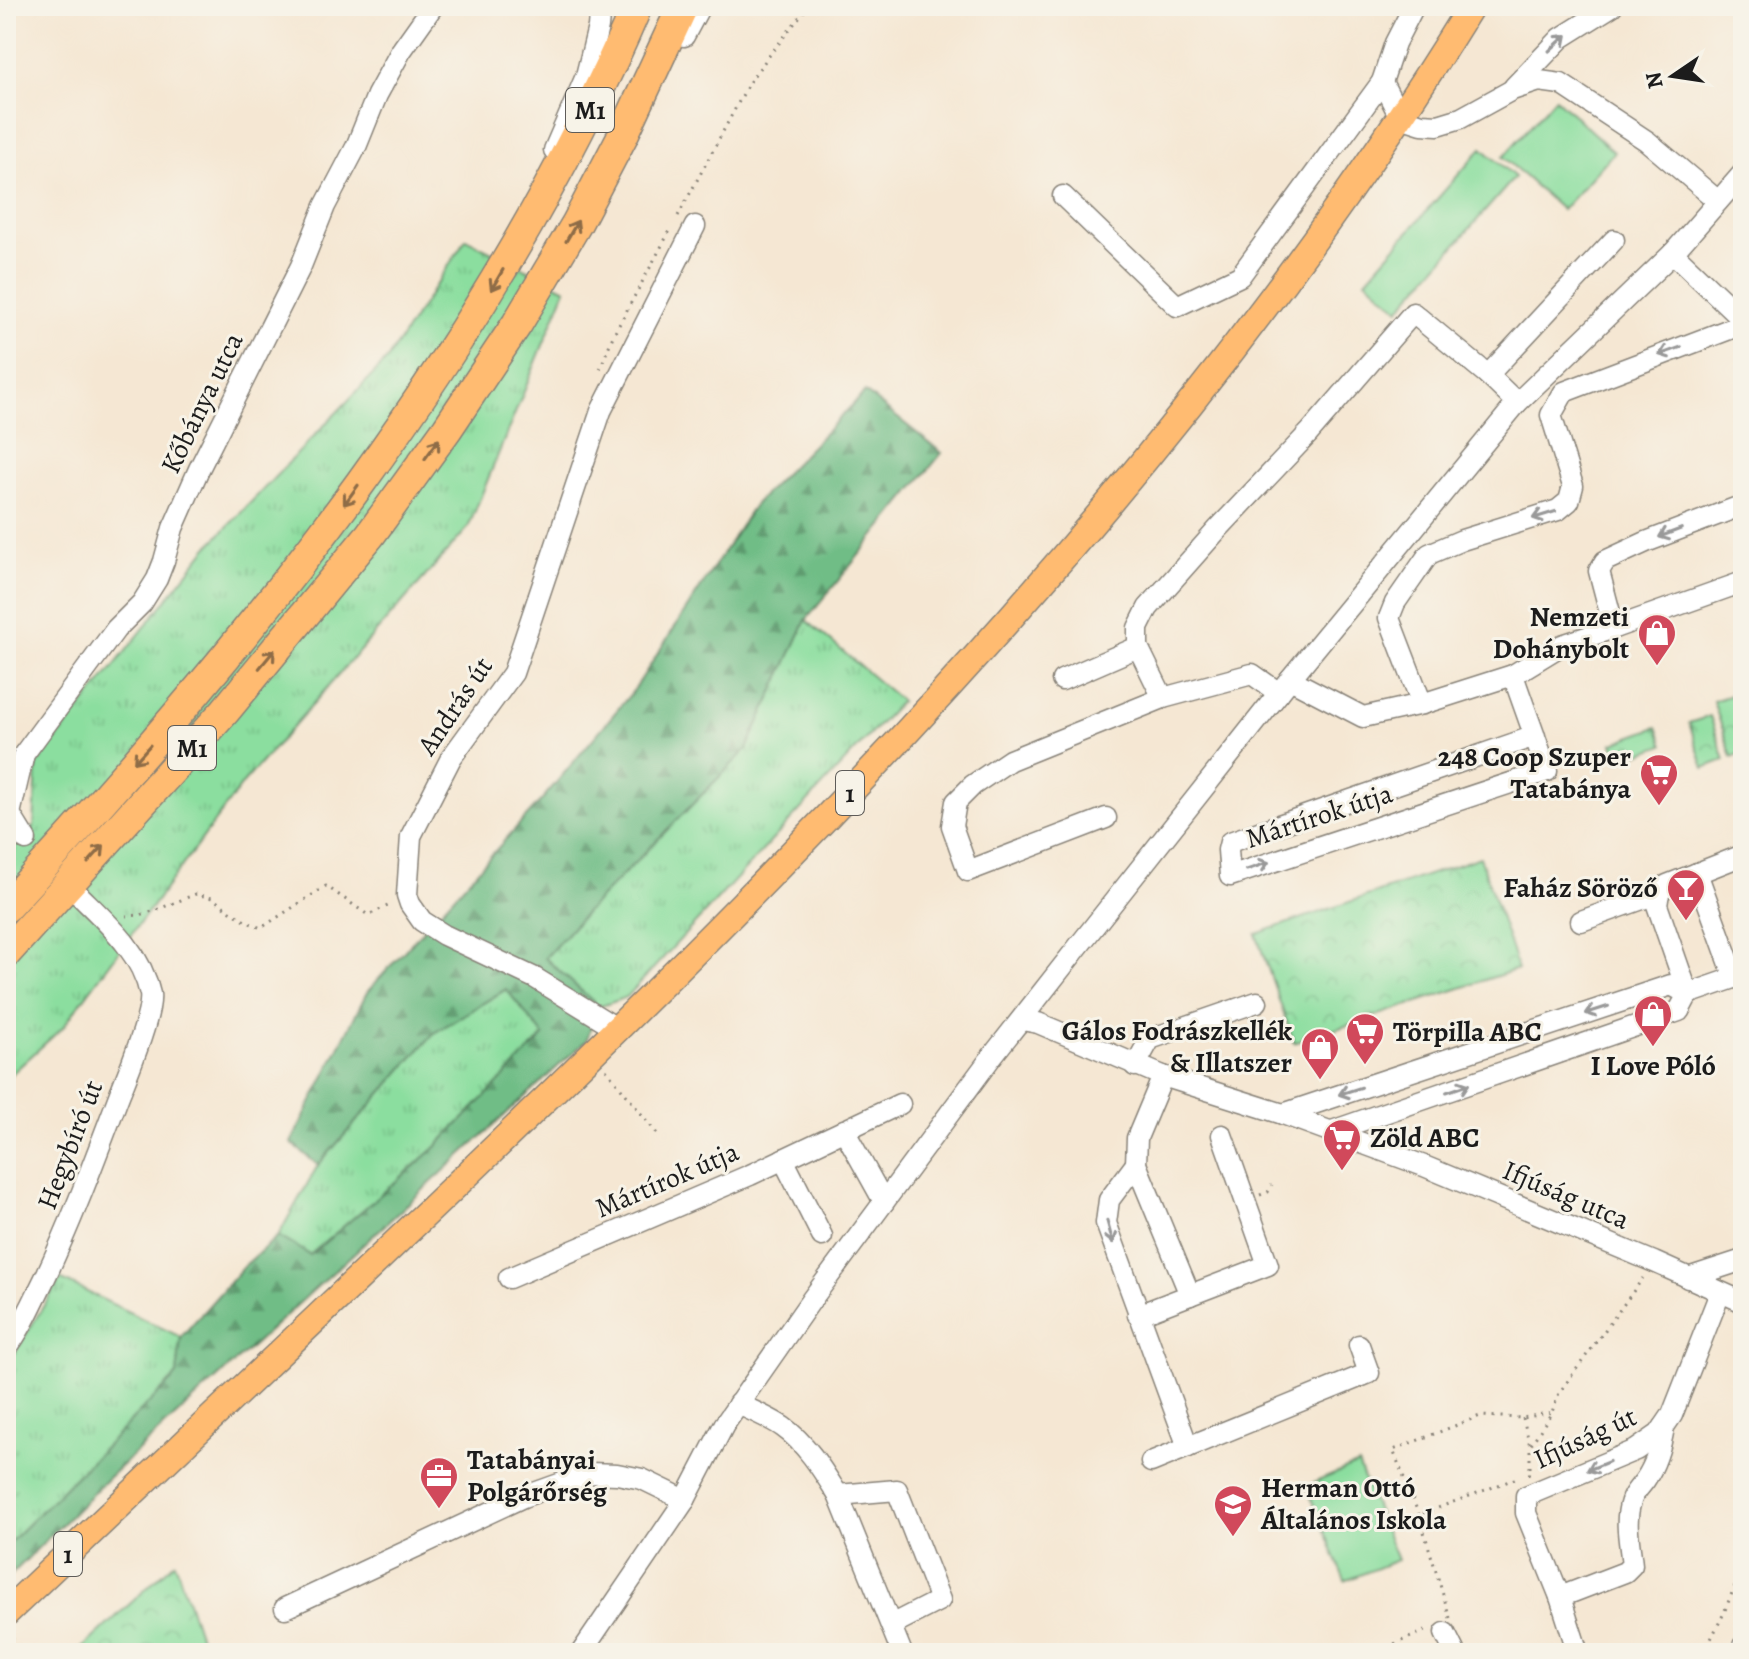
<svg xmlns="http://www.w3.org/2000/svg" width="1749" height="1659" viewBox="0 0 1749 1659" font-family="Alegreya,serif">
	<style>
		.grass { fill: url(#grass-tufts); stroke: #547d5e; stroke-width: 2 }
		.forest { fill: url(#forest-firs); stroke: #466c51; stroke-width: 2 }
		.park { fill: url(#park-crowns); stroke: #547d5e; stroke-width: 2 }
		.pitch { fill: #8bde9f; stroke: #547d5e; stroke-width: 2 }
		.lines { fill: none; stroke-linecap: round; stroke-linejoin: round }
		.minor-casing { stroke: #888278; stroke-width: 23 }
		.major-casing { stroke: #888278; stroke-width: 29 }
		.highway-casing { stroke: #888278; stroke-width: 33 }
		.path { stroke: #888278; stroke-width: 3; stroke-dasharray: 2 6; stroke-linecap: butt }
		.minor { stroke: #fff; stroke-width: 20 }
		.major { stroke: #ffbb71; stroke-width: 26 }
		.highway { stroke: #ffbb71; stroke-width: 30 }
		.oneway { stroke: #999 }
		.oneway2 { stroke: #8e6c46 }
		.labels { text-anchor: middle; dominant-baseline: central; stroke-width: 6; stroke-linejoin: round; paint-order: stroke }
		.shield { fill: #f7f3e8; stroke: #5e5c59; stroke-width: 2 }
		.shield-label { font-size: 26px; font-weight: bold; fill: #1c1c1c }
		.street-label { font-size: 28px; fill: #1c1c1c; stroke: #f7f3e8 }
		.poi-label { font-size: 28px; font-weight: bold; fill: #1c1c1c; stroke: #f7f3e8; text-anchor: end }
	</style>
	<defs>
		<pattern id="grass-tufts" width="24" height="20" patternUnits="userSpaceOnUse" patternTransform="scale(2)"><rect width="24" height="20" fill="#8bde9f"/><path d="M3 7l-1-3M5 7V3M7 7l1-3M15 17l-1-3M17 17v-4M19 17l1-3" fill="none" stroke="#77be88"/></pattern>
		<pattern id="forest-firs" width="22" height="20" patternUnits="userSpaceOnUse" patternTransform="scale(2)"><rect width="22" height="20" fill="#70bd86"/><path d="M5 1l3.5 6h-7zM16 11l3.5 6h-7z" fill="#5b996d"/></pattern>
		<pattern id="park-crowns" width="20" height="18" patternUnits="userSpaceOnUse" patternTransform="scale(2)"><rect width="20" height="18" fill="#8bde9f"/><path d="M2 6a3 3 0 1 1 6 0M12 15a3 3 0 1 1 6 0" fill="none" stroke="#77be88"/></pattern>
	</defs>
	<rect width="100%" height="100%" fill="#f7f3e8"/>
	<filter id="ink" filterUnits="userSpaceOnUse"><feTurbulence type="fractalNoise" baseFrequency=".0125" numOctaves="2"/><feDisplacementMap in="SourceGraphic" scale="16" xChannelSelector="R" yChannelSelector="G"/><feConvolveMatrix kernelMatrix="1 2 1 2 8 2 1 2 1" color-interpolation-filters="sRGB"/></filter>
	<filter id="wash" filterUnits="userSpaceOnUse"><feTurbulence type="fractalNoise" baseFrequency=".006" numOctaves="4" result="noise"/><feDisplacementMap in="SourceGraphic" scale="32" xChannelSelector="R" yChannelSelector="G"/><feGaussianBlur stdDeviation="1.8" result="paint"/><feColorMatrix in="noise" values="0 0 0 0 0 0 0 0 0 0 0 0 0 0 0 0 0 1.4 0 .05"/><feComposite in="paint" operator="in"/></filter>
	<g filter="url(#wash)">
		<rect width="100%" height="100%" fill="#f5e7d3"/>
		<!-- grass -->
		<g class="grass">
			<path d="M466,239L566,289L468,528L244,782L63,1027L6,1079V841L34,827L37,764L207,548L387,360Z"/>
			<path d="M806,620L901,701L627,997L599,1007L545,958L587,911L747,749Z"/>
			<path d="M507,989L545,1036L434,1149L310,1255L278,1236L318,1165L434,1033Z"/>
			<path d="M60,1279L181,1337L177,1375L6,1546V1367Z"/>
		</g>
		<!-- forest -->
		<path class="forest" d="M865,392L942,453L806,620L747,749L587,911L545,958L599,1007L586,1041L108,1478L6,1580V1546L177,1375L181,1337L243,1267L278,1236L310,1255L434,1149L544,1036L506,989L434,1033L318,1165L291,1143L367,992L545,796L634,690L755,504Z"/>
		<!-- park -->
		<g class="park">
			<path d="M1743,691V753L1732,757L1713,701Z"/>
			<path d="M1710,716L1725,760L1704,768L1689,723Z"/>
			<path d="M1657,727L1664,745L1619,761L1613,743Z"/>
			<path d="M1480,857L1518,969L1294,1043L1256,934Z"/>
			<path d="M175,1562L205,1653H77Z"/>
		</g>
		<!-- pitch -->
		<g class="pitch">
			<path d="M1555,98L1614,152L1562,210L1503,157Z"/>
			<path d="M1482,148L1515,177L1399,309L1366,280Z"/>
			<path d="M1358,1464L1397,1560L1345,1581L1306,1486Z"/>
		</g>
	</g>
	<g filter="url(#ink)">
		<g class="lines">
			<!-- minor casing -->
			<g class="minor-casing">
				<g id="minor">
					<path d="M1414,6L1395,43L1382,82L1400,117L1422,124L1438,125L1461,118L1512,90L1539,81L1561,84L1647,141L1718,201"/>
					<path d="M684,36L700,6"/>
					<path d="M1514,87L1561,38L1612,6"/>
					<path d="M554,150L586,76L598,27L600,6"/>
					<path d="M1063,196L1177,306L1240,276L1382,82"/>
					<path d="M1673,253L1743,320"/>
					<path d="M1488,375L1614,240"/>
					<path d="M1614,628L1599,571L1605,561L1646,542L1743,505"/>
					<path d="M1513,675C1524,707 1536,739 1547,771L1230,876L1228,850L1230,842L1535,736"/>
					<path d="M1290,679L1363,717L1422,704L1513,675L1562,645L1614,628L1743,582"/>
					<path d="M1062,680L1138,647"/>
					<path d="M1163,698L1138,647V628L1148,608L1218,529L1309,433L1413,313L1488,375L1517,403"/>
					<path d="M1422,704L1389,618L1395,603L1429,554L1462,540L1558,510L1569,501L1573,486L1551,415L1564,392L1743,324"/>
					<path d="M10,814L24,754L116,629L142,603L157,579L164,561L173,528L199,469L301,266L325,206L356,147L377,95L401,51L433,6"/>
					<path d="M10,814L26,840"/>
					<path d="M1106,818L968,871L952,826L956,802L973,785L1010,760L1163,698L1252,674L1279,693"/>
					<path d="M1743,855L1667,885L1659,893L1657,905L1688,994L1743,975"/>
					<path d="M1697,873L1735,978"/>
					<path d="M1581,921L1659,893"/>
					<path d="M1022,1020L1038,1023L1064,1034L1163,1076L1283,1114L1424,1166L1654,1262L1743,1302"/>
					<path d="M618,1029L535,978L444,935L422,921L410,904L407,895L411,836L451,758L513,673L601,411L695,226"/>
					<path d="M1135,1066L1150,1039L1257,1002"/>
					<path d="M1163,1076L1137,1138L1136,1164L1190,1295"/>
					<path d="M1283,1114L1671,985L1688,994L1679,1011L1332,1131"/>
					<path d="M844,1130L884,1202"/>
					<path d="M783,1159L822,1236"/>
					<path d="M1136,1164L1109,1200L1106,1223L1188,1447"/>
					<path d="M509,1278L750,1175L900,1104"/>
					<path d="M1688,1278L1743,1260"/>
					<path d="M1138,1315L1268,1265L1222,1135"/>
					<path d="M6,1349C22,1328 32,1304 44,1280C73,1219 96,1156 120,1093C128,1073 153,1013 150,994C141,951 106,922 76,892"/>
					<path d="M738,1404C753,1411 770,1418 783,1427C807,1444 823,1471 838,1495L902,1653"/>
					<path d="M1151,1462L1369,1373L1359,1345"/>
					<path d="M838,1495L897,1490L940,1600L891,1625"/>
					<path d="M1560,1597L1625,1572L1632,1565C1630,1544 1624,1522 1631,1501C1633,1493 1640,1487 1645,1480C1656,1464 1661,1446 1664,1427"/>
					<path d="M285,1608L523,1497L590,1473L617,1474L642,1479L685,1500"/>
					<path d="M1445,1633L1455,1653"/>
					<path d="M581,1653L685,1500L724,1425L812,1299L993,1055L1081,943L1290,679L1517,403L1673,253L1743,173"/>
					<path d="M1578,1653L1560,1597L1526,1513V1496L1636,1450L1659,1434L1672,1415L1720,1293"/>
					<path d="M1740,1653L1743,1646"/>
				</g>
			</g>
			<!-- major casing -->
			<g class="major-casing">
				<path id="major" d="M6,1613C162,1465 319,1316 475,1167C843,814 1202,443 1471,6"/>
			</g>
			<!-- highway casing -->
			<g class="highway-casing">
				<g id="highway">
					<path d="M6,907C256,637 491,346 637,6"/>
					<path d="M6,953L225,711L370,535L447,429L517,324L577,223L623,135L683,6"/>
				</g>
			</g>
			<!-- path -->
			<g class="path">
				<path d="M678,216L751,79L808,6"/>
				<path d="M600,369L613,336L672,227"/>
				<path d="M126,916L140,915L159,909L196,894L212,898L245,921L261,928L326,886L368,915L390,905"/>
				<path d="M606,1069L658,1135"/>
				<path d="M1260,1195L1268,1192L1272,1185"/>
				<path d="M1523,1418L1530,1446"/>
				<path d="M1528,1474H1530V1446L1552,1412L1559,1393L1643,1278"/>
				<path d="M1419,1515L1393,1450L1480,1416L1523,1418L1552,1412"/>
				<path d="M1450,1618L1419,1515L1517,1478"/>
				<path d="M6,1643L14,1636L10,1632"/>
				<path d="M6,1647L11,1653"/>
				<path d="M18,1653L25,1646L30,1653"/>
				<path d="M1372,1653L1428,1630"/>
				<path d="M1704,1653L1723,1615L1743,1566"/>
			</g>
			<!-- minor -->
			<use href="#minor" class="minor"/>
			<!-- major -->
			<use href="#major" class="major"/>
			<!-- highway -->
			<use href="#highway" class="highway"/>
		</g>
		<!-- one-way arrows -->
		<defs><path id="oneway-shaft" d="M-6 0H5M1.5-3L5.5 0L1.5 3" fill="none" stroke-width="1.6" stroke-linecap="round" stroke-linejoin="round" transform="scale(2)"/></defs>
		<g class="oneway">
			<use href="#oneway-shaft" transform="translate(1558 43) rotate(-42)"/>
			<use href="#oneway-shaft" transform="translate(1670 351) rotate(160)"/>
			<use href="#oneway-shaft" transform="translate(1544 515) rotate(163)"/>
			<use href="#oneway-shaft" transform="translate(1670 533) rotate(159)"/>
			<use href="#oneway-shaft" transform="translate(1258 866) rotate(-19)"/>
			<use href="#oneway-shaft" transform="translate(1597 1010) rotate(162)"/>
			<use href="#oneway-shaft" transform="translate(1458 1088) rotate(-19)"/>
			<use href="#oneway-shaft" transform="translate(1350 1091) rotate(162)"/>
			<use href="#oneway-shaft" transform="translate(1110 1232) rotate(75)"/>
			<use href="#oneway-shaft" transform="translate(1598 1466) rotate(158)"/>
		</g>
		<g class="oneway2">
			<use href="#oneway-shaft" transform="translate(572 231) rotate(-60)"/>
			<use href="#oneway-shaft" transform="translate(497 280) rotate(120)"/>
			<use href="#oneway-shaft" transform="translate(432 449) rotate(-54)"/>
			<use href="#oneway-shaft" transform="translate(351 495) rotate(126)"/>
			<use href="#oneway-shaft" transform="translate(267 659) rotate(-50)"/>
			<use href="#oneway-shaft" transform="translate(142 754) rotate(132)"/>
			<use href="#oneway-shaft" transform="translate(96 854) rotate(-48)"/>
		</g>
	</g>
	<!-- icons -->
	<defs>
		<g id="shop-pin" transform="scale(2)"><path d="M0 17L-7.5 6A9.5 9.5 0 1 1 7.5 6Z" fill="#d1495b" stroke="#f7f3e8"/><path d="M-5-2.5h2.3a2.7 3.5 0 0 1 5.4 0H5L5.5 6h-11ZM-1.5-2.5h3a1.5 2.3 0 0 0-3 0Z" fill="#fff"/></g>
		<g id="supermarket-pin" transform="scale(2)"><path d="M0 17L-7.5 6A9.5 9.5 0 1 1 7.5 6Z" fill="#d1495b" stroke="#f7f3e8"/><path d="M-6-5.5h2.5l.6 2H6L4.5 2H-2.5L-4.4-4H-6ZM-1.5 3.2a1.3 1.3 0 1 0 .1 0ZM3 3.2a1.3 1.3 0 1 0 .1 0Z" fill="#fff"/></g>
		<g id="bar-pin" transform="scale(2)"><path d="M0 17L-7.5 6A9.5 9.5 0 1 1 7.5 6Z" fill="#d1495b" stroke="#f7f3e8"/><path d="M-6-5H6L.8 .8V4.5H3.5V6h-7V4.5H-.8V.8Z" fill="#fff"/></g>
		<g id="office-pin" transform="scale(2)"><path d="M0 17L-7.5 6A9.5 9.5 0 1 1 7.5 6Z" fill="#d1495b" stroke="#f7f3e8"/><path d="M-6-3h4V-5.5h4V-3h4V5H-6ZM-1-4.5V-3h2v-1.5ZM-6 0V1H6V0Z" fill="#fff"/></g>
		<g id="school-pin" transform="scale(2)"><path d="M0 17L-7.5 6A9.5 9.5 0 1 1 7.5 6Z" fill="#d1495b" stroke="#f7f3e8"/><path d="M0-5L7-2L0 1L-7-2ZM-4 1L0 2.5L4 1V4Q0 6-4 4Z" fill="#fff"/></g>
	</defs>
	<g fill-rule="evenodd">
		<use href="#shop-pin" x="1657" y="633"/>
		<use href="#supermarket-pin" x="1659" y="773"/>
		<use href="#bar-pin" x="1686" y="888"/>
		<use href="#shop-pin" x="1653" y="1014"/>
		<use href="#supermarket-pin" x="1365" y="1032"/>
		<use href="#shop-pin" x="1320" y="1047"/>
		<use href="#supermarket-pin" x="1342" y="1138"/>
		<use href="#office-pin" x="439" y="1476"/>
		<use href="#school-pin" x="1233" y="1504"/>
	</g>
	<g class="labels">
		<!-- shield labels -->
		<g class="shield">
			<rect x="566" y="88" width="48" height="44" rx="6"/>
			<rect x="168" y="726" width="48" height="44" rx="6"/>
			<rect x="836" y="771" width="28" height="44" rx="6"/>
			<rect x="54" y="1532" width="28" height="44" rx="6"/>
		</g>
		<g class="shield-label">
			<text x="590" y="110">M1</text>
			<text x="192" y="748">M1</text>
			<text x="850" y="793">1</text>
			<text x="68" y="1554">1</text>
		</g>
		<!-- street labels -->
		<g class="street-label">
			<text transform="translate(202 403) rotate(-64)">Kőbánya utca</text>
			<text transform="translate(455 706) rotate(-56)">András út</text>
			<text transform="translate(1319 816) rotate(-18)">Mártírok útja</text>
			<text transform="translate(70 1145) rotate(-69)">Hegybíró út</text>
			<text transform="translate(667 1180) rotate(-23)">Mártírok útja</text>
			<text transform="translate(1566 1195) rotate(23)">Ifjúság utca</text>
			<text transform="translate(1585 1438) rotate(-25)">Ifjúság út</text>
		</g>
		<!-- poi labels -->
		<g class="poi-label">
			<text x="1629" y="617">Nemzeti<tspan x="1629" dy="32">Dohánybolt</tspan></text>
			<text x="1631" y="757">248 Coop Szuper<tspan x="1631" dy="32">Tatabánya</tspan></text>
			<text x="1658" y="888">Faház Söröző</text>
			<text x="1292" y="1031">Gálos Fodrászkellék<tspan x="1292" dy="32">&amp; Illatszer</tspan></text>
			<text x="1393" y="1032" text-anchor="start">Törpilla ABC</text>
			<text x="1653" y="1066" text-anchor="middle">I Love Póló</text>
			<text x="1370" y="1138" text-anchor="start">Zöld ABC</text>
			<text x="467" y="1460" text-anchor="start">Tatabányai<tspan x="467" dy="32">Polgárőrség</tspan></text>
			<text x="1261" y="1488" text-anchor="start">Herman Ottó<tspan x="1261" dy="32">Általános Iskola</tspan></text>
		</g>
	</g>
	<!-- margin -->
	<rect width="1749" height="1659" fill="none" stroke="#f7f3e8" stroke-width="32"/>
	<!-- north arrow -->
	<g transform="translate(1673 76) rotate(257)" stroke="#f7f3e8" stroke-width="6" paint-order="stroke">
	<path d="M0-6L14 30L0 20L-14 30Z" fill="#1c1c1c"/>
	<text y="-12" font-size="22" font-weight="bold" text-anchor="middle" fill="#1c1c1c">N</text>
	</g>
</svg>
